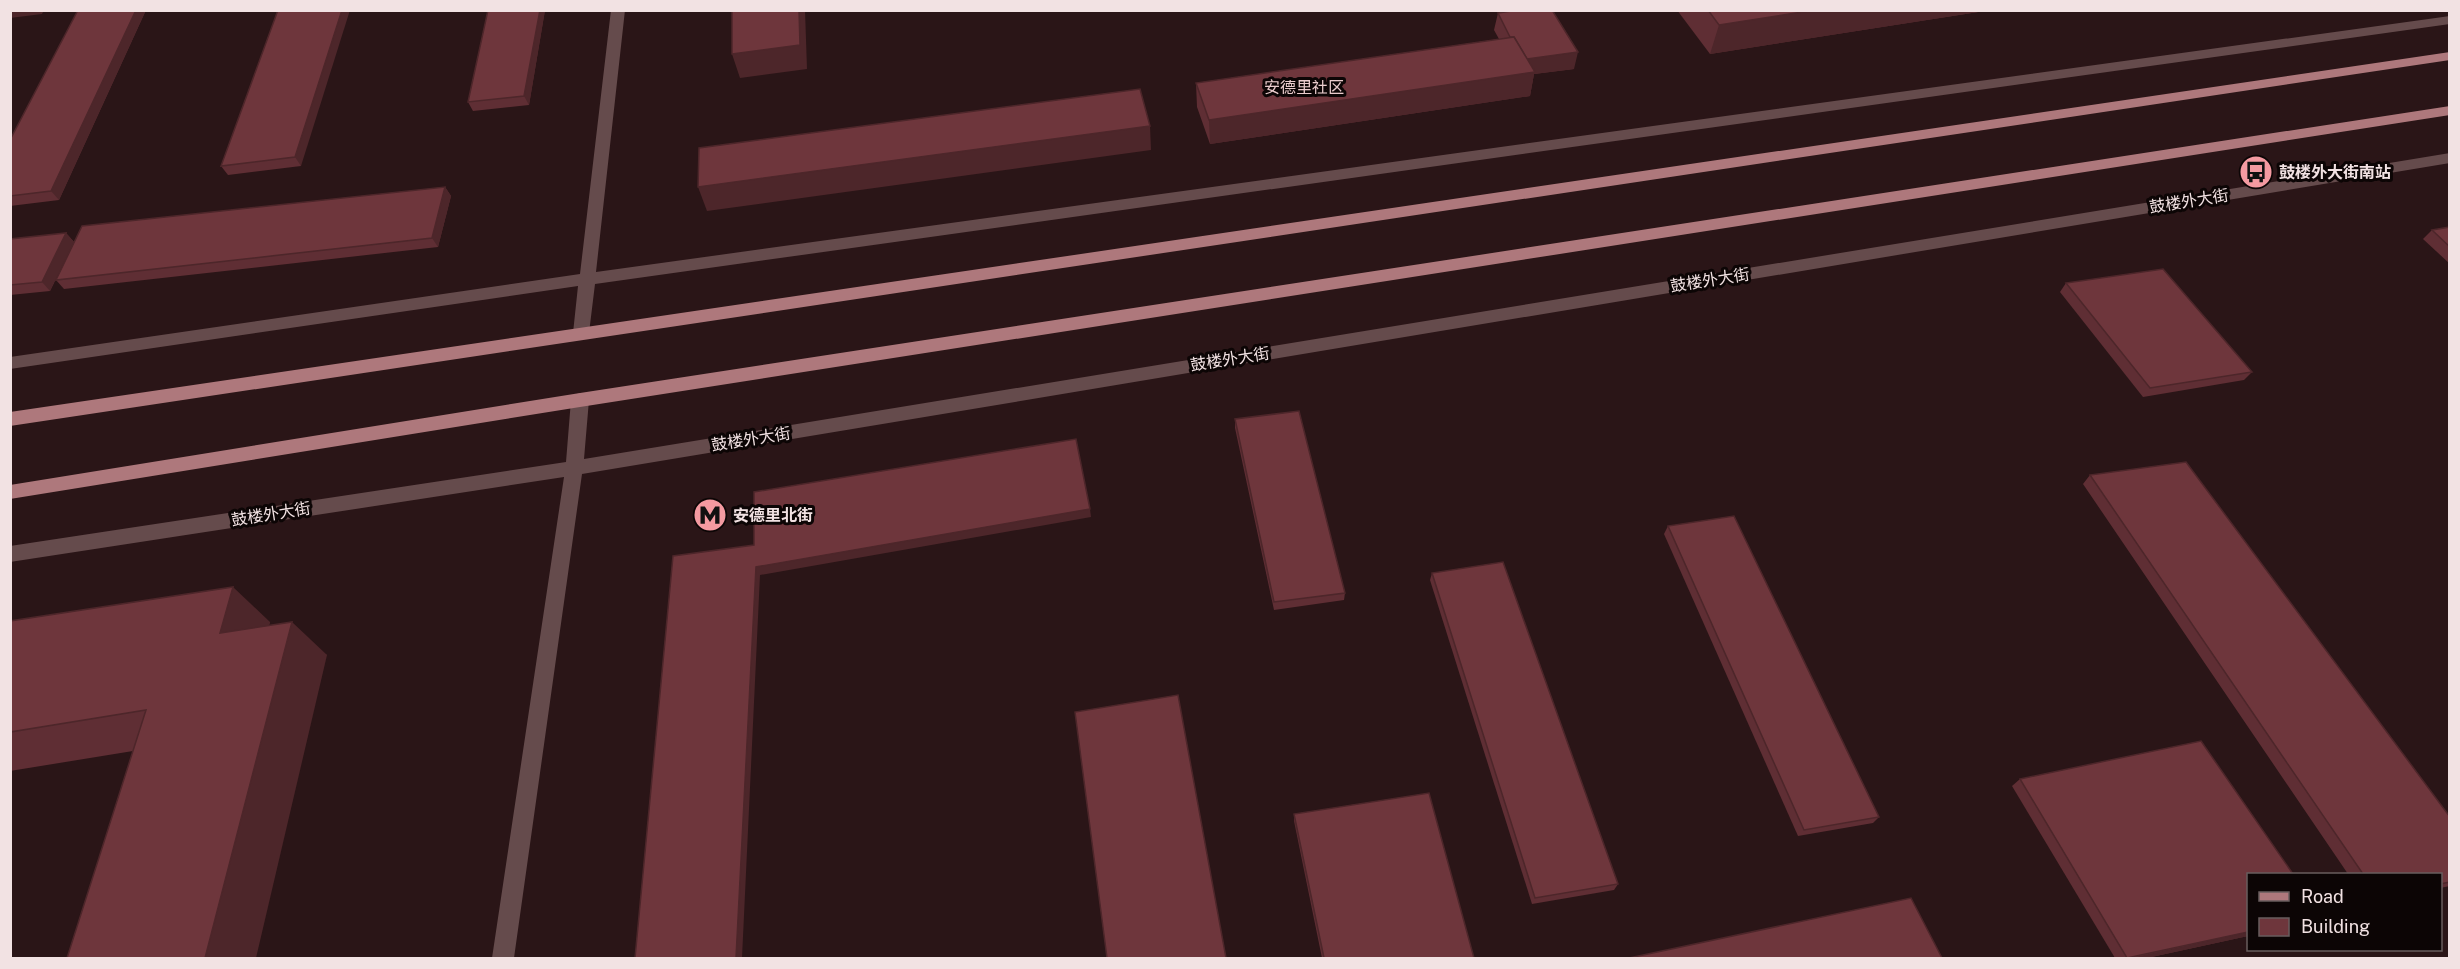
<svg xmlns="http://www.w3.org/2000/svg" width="2460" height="969" viewBox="0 0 2460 969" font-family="'Public Sans','Noto Sans SC',sans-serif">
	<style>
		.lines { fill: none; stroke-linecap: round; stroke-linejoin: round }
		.minor { fill: #654b4c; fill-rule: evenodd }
		.major { fill: #ae787c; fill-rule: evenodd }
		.wall { fill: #5f2e34 }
		.shaded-wall { fill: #4d262a }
		.building { fill: #6e363c; stroke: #4d262a; stroke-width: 1.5 }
		.labels { text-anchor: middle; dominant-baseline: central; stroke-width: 6; stroke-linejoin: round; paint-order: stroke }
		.far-quarter-label { font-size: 16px; fill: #eacccd; stroke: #0c0505 }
		.poi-label { font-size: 16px; font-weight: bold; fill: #f2e2e3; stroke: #0c0505; text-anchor: start }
		.street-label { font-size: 16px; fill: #f2e2e3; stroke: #0c0505 }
	</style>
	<rect width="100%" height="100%" fill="#2a1517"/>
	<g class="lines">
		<!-- minor -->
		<g class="minor">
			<path d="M611,10H625L596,272L2450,16V24L595,284L589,333L587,337H575L573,333L578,286L10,369V357L580,274Z"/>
			<path d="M2450,153V163L582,474L514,958H492L564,477L10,562V546L566,462L571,400L574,395L580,393L586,395L589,400L584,459Z"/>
		</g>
		<!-- major -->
		<g class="major">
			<path d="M2450,52V60L10,426V412Z"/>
			<path d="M2450,106V115L580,407L10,499V485L580,393Z"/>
		</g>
	</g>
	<!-- wall -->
	<g class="wall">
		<path d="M78,10H146L59,200L10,206V140Z"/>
		<path d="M278,10L301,166L228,175L221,166Z"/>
		<path d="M488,10H545L529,105L473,111L468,102Z"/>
		<path d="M1677,10H1991L1710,54Z"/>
		<path d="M1498,13L1574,69L1534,74L1530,96L1210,144L1197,107L1196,83L1499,39L1494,30Z"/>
		<path d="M445,187L451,196L438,247L64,289L56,280Z"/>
		<path d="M2450,227V264L2423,239L2432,230Z"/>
		<path d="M66,233L74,242L50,291L10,295V239Z"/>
		<path d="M2066,283L2252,372L2244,380L2143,397L2060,292Z"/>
		<path d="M1235,419L1345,593L1344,600L1274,610L1235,428Z"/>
		<path d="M2090,475L2450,817V886L2440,888V874H2348L2083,484Z"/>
		<path d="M1668,526L1879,817L1873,823L1798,836L1664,534Z"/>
		<path d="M1432,573L1618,884L1614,890L1532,904L1430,580Z"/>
		<path d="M10,621L270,622L269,625L327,655L133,751L10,771Z"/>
		<path d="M2020,779L2248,874V936L2147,958H2115L2012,786Z"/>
		<path d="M1294,814L1474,958H1322L1294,821Z"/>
	</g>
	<!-- shaded-wall -->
	<g class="shaded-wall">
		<path d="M10,10H44L42,14L10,18Z"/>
		<path d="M136,10H146L59,200L51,191Z"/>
		<path d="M342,10H350L301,166L295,157Z"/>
		<path d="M540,10H545L529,105L524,96Z"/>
		<path d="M799,10H805L807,69L740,78L732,54Z"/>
		<path d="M1815,10H1991L1710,54L1719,25Z"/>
		<path d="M1578,52L1574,69L1534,74L1530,96L1210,144L1209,120L1522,60Z"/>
		<path d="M1150,126L1151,150L707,211L698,187Z"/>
		<path d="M445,187L451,196L438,247L432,238Z"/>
		<path d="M66,233L74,242L50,291L42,282Z"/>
		<path d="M1090,509L1091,517L760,575L742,958H736L756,567Z"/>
		<path d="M233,587L270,622L258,666L220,633Z"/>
		<path d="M292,622L327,655L256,958H205Z"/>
		<path d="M2248,932V936L2147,958H2131Z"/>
	</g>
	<!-- building -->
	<g class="building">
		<path d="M78,10H136L51,191L10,196V140Z"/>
		<path d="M278,10H342L295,157L221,166Z"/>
		<path d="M488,10H540L524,96L468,102Z"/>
		<path d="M732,10H799L800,45L732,54Z"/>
		<path d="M1518,10H1552L1578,52L1527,59L1514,37H1510L1498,13Z"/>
		<path d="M1708,10H1815L1719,25Z"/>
		<path d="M1514,37L1535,72L1209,120L1196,83Z"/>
		<path d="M1140,89L1150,126L698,187L699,148Z"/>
		<path d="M445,187L432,238L56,280L82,226Z"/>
		<path d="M2450,227V247L2432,230Z"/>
		<path d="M66,233L42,282L10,285V239Z"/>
		<path d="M2163,269L2252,372L2150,388L2066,283Z"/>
		<path d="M1299,411L1345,593L1274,602L1235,419Z"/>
		<path d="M1076,439L1090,509L756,567L736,958H635L673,556L754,545V492Z"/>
		<path d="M2186,462L2450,817V882L2440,884V874H2363L2090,475Z"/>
		<path d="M1734,516L1879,817L1804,830L1668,526Z"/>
		<path d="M1503,562L1618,884L1535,898L1432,573Z"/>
		<path d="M233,587L220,633L292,622L205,958H67L146,710L10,732V621Z"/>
		<path d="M1178,695L1226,958H1107L1075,712Z"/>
		<path d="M2201,741L2293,874H2248V932L2127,958L2020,779Z"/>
		<path d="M1429,793L1474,958H1324L1294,814Z"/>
		<path d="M1911,898L1942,958H1629Z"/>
	</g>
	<!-- icons -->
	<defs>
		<g id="bus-disc" transform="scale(1.725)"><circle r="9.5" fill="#f49aa1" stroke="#0c0505"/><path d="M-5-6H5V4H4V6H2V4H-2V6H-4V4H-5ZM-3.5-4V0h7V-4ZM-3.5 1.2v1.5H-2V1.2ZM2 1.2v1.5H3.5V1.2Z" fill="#111"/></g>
		<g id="metro-disc" transform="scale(1.725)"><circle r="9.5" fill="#f49aa1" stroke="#0c0505"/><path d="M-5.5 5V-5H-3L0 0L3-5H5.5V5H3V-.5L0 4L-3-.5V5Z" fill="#111"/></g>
	</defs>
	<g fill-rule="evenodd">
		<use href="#bus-disc" x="2256" y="172"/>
		<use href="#metro-disc" x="710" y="515"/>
	</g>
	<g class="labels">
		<!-- far-quarter labels -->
		<g class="far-quarter-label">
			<text x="1304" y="87">安德里社区</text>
		</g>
		<!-- poi labels -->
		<g class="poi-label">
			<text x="2279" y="172">鼓楼外大街南站</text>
			<text x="733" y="515">安德里北街</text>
		</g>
		<!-- street labels -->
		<g class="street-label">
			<text transform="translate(2189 201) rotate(-9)">鼓楼外大街</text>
			<text transform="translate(1710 280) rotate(-9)">鼓楼外大街</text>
			<text transform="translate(1230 359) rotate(-9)">鼓楼外大街</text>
			<text transform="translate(751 439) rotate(-9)">鼓楼外大街</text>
			<text transform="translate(271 514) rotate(-9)">鼓楼外大街</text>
		</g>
	</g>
	<!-- border -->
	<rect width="2460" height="969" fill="none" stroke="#f2e2e3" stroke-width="24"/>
	<!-- legend -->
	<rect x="2247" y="873" width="195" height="78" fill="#0c0505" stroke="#685d5e" stroke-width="1.5"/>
	<rect x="2259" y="892" width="30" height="9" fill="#ae787c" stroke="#685d5e" stroke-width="1.5"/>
	<text x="2301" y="903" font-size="18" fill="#f2e2e3">Road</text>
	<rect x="2259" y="918" width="30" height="18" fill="#6e363c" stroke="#685d5e" stroke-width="1.5"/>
	<text x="2301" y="933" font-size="18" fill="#f2e2e3">Building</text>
</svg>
